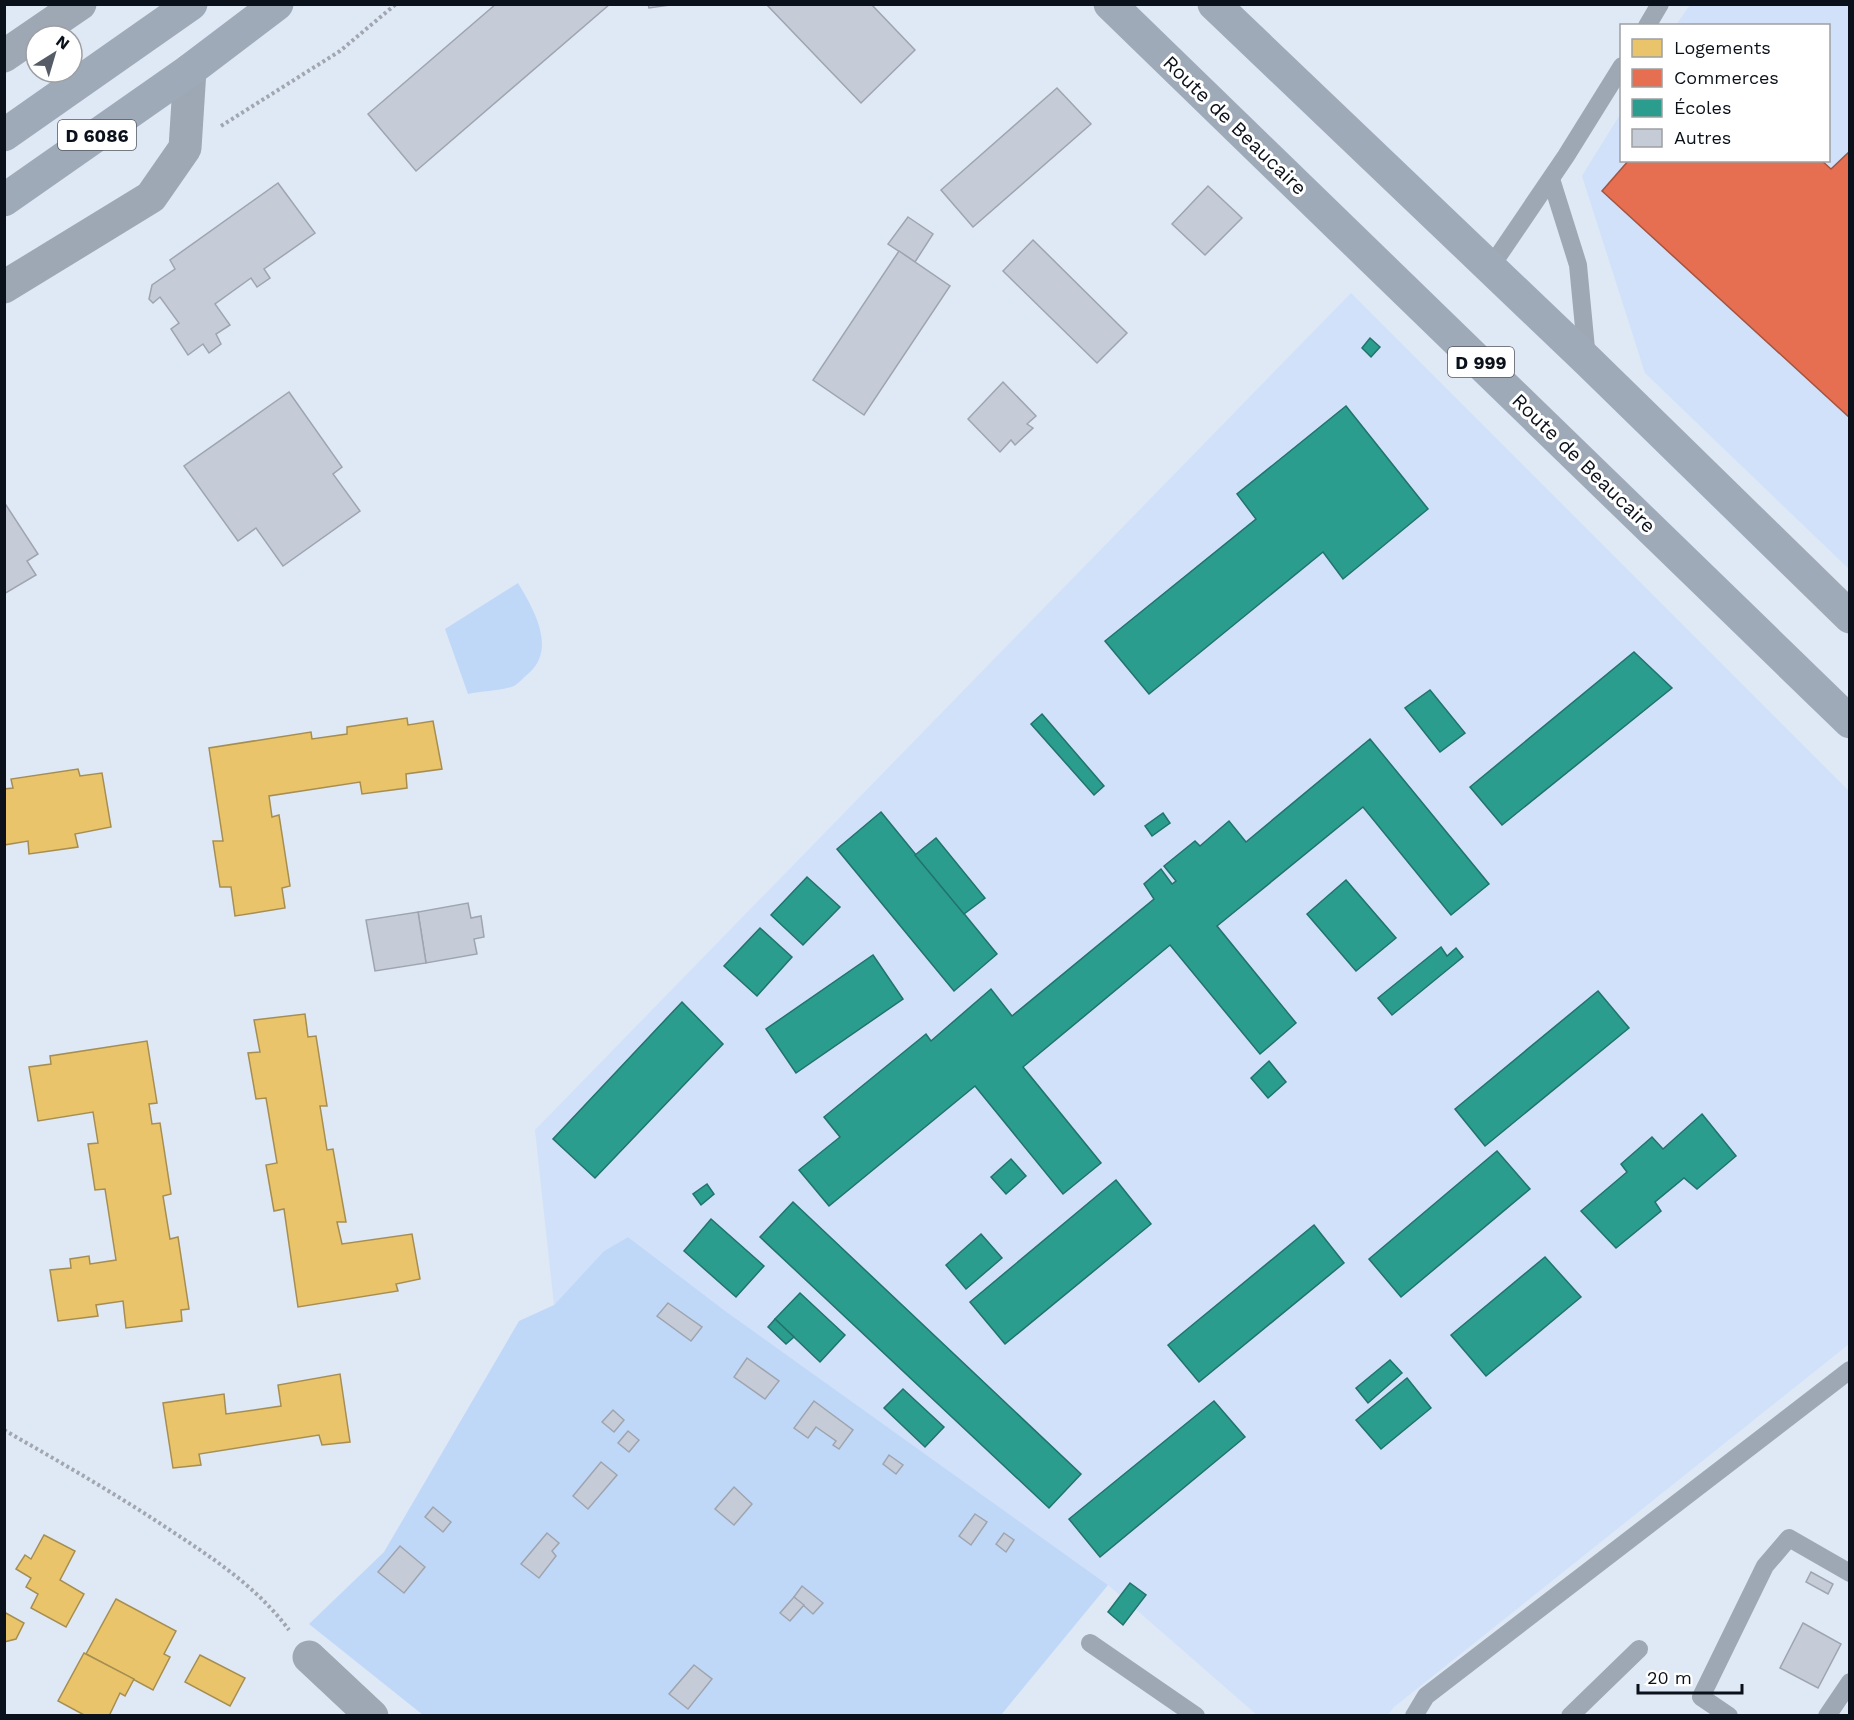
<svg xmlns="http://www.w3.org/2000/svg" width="1854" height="1720" viewBox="0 0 1854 1720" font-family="'Work Sans',sans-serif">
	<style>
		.built { fill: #d0e1f9 }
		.green { fill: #c0d8f8 }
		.homes { fill: #e9c46a; stroke: #a68e52; stroke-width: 1.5 }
		.shops { fill: #e76f51; stroke: #a55340; stroke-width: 1.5 }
		.schools { fill: #2a9d8f; stroke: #21736c; stroke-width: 1.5 }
		.building { fill: #c5ccd7; stroke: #9ea5b0; stroke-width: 1.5 }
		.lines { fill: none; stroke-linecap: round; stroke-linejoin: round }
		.path { stroke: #a0a7b1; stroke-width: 4; stroke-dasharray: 3 3; stroke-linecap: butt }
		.service { stroke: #9ea8b4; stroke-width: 18 }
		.minor { stroke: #9ea8b4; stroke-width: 33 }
		.primary { stroke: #9faab9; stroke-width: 33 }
		.labels { text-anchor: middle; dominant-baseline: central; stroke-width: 6; stroke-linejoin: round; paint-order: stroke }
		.shield { fill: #fff; stroke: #54585f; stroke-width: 1.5 }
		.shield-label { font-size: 18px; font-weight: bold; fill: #0b111a }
		.street-label { font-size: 20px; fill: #0b111a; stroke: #fff }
	</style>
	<rect width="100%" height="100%" fill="#dfe8f5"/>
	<!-- built -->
	<g class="built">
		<path d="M1847,4L1849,6V569L1645,373L1582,176L1621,113L1622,160H1828V26L1676,25L1690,5Z"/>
		<path d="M1351,293L1849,791V1344L1394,1707L1388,1715H1257L1108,1585L724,1310L628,1237L604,1251L554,1305L535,1130Z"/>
	</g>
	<!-- green -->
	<g class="green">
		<path d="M518,583C533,608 557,648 529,673C524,677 519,683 514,686C501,691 482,691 468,694L445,629Z"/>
		<path d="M628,1237L724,1310L1108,1585L1001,1715H423L309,1624L384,1552L519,1321L554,1305L604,1251Z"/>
	</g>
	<!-- homes -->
	<g class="homes">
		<path d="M407,718L408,725L433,721L442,769L406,774L407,788L362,794L360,782L269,796L272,817L279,815L290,886L282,888L285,908L235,916L231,887H220L213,841H223L209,748L311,732L312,739L347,734V727Z"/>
		<path d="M78,769L80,776L102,773L111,827L75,834L78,847L29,854L28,841L4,845V789L13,788L11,779Z"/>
		<path d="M305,1014L308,1037L316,1036L327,1106H320L327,1150L333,1149L346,1222H337L342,1244L412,1234L420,1279L396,1284L398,1291L298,1307L284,1209L274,1211L266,1165L277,1163L266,1098L256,1099L248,1053L260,1052L254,1020Z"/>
		<path d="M147,1041L157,1103L149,1104L152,1124L160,1123L171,1194L163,1196L170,1239L178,1237L189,1309L181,1310L182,1321L126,1328L123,1301L96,1305L98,1316L58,1321L50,1270L71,1268L70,1259L89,1256L90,1264L116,1260L105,1189L95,1190L88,1144L98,1143L93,1112L38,1121L29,1067L51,1064L50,1056Z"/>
		<path d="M340,1374L350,1442L322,1445L319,1435L199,1454L201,1465L173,1468L163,1403L224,1394L226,1414L281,1406L278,1385Z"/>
		<path d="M44,1535L75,1551L60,1580L84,1594L66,1627L31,1608L38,1594L26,1587L31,1578L16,1569L25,1555L31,1559Z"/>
		<path d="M116,1599L176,1631L164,1654L170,1657L153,1690L86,1654Z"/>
		<path d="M4,1612L24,1623L16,1639L4,1642Z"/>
		<path d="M84,1653L134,1679L125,1696L120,1693L109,1716H86L58,1701Z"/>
		<path d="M200,1655L245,1678L230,1706L185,1682Z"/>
	</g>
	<!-- shops -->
	<path class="shops" d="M1850,151V418L1602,191L1629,160H1821L1831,169Z"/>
	<!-- schools -->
	<g class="schools">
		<path d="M1370,338L1380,347L1371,357L1362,348Z"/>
		<path d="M1346,406L1428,509L1343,579L1323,552L1149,694L1105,641L1256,519L1237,494Z"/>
		<path d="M1634,652L1672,688L1502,825L1470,787Z"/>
		<path d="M1430,690L1465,733L1440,752L1405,708Z"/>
		<path d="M1042,714L1104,786L1094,795L1031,724Z"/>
		<path d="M1370,739L1489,884L1451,915L1363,807L1217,926L1296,1023L1260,1054L1170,945L1023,1067L1101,1163L1063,1194L975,1086L829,1206L799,1170L840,1137L824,1117L926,1034L931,1041L991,989L1012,1016L1154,899L1144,884L1161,869L1172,884L1176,881L1164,866L1195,841L1200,846L1229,821L1246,842Z"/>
		<path d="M881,812L997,954L954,991L837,849Z"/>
		<path d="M1163,813L1170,823L1152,836L1145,826Z"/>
		<path d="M936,838L985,898L964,914L915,855Z"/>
		<path d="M807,877L840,907L803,945L771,915Z"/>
		<path d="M1346,880L1396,938L1356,971L1307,914Z"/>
		<path d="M760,928L792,957L757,996L724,966Z"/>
		<path d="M1441,947L1447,956L1456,948L1463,957L1392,1015L1378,998Z"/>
		<path d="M873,955L903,999L796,1073L766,1029Z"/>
		<path d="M1598,991L1629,1028L1485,1146L1455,1109Z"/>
		<path d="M682,1002L723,1044L595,1178L553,1139Z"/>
		<path d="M1269,1061L1286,1082L1268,1098L1251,1078Z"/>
		<path d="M1702,1114L1736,1156L1697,1189L1684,1178L1655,1202L1661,1211L1616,1248L1581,1211L1627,1172L1621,1164L1652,1137L1663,1149Z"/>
		<path d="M1497,1151L1530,1189L1401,1297L1369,1259Z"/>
		<path d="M1011,1159L1026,1176L1006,1194L991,1177Z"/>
		<path d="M1116,1180L1151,1224L1005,1344L970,1302Z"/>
		<path d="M707,1184L714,1194L701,1205L693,1194Z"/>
		<path d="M793,1202L1081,1474L1049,1508L760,1237Z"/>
		<path d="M711,1219L764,1266L736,1297L684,1251Z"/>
		<path d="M1314,1225L1344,1263L1199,1382L1168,1345Z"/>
		<path d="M981,1234L1002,1258L966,1289L946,1265Z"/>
		<path d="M1545,1257L1581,1297L1486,1376L1451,1335Z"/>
		<path d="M800,1293L845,1335L820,1362L775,1319Z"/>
		<path d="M775,1319L794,1337L786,1344L768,1327Z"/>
		<path d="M1390,1360L1402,1373L1368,1403L1356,1388Z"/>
		<path d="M1407,1378L1431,1408L1381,1449L1356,1420Z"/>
		<path d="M903,1389L944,1427L925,1447L884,1408Z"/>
		<path d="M1214,1401L1245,1437L1100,1557L1069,1519Z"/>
		<path d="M1130,1583L1146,1595L1123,1625L1108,1612Z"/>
	</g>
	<!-- building -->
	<g class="building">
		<path d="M496,4H610L416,171L368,114Z"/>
		<path d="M648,4H677L649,8Z"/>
		<path d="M766,4H871L915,50L861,103Z"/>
		<path d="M1057,88L1091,124L973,227L941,190Z"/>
		<path d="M278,183L315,233L264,269L270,278L257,287L251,278L215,304L230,325L216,334L221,344L209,353L203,344L188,355L171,329L179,323L160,297L153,303L149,299L152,285L175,269L170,260Z"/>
		<path d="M1208,186L1242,218L1205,255L1172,224Z"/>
		<path d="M908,217L933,234L915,262L888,244Z"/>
		<path d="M1033,240L1127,333L1097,363L1003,271Z"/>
		<path d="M899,251L950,286L864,415L813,380Z"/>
		<path d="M1003,382L1036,416L1027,424L1033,428L1015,445L1011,440L1000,452L968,419Z"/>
		<path d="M289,392L342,467L333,474L360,511L283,566L256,528L238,541L184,466Z"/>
		<path d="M4,502L38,554L27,561L36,575L4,594Z"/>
		<path d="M468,903L471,918L481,916L484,937L474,939L477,954L426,963L418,912Z"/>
		<path d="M418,912L426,963L375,971L366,920Z"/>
		<path d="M668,1303L702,1327L691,1341L657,1316Z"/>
		<path d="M747,1358L779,1381L765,1399L734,1377Z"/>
		<path d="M814,1401L853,1430L839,1449L833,1445L836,1441L816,1427L808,1438L794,1428Z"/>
		<path d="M613,1410L624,1420L614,1432L602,1422Z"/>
		<path d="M628,1431L639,1440L629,1452L618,1443Z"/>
		<path d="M889,1455L903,1465L896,1474L883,1464Z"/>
		<path d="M601,1462L617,1475L588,1509L573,1496Z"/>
		<path d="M734,1487L752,1504L734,1525L715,1509Z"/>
		<path d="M433,1507L451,1522L443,1532L425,1517Z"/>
		<path d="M975,1514L987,1522L971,1545L959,1536Z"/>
		<path d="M547,1533L559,1543L552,1551L556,1556L539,1578L521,1564Z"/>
		<path d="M1004,1533L1014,1540L1006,1552L996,1544Z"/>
		<path d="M400,1546L425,1567L404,1593L378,1572Z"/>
		<path d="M1811,1572L1833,1584L1828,1594L1806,1582Z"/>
		<path d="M802,1586L823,1603L813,1614L794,1597Z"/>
		<path d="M794,1597L804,1605L790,1621L780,1613Z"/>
		<path d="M1803,1623L1841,1644L1818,1688L1780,1668Z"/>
		<path d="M694,1665L712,1679L688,1709L669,1694Z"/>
	</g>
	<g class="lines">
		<!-- path -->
		<g class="path">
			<path d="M221,126L340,51L396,4"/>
			<path d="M4,1430C60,1462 116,1494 170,1530C214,1559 257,1587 289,1630"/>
		</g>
		<!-- service -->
		<g class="service">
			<path d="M1647,26L1660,4"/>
			<path d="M1551,179L1578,265L1587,359"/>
			<path d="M1490,268L1566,156L1622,66"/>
			<path d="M1090,1643L1196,1716"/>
			<path d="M1414,1716L1426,1696L1850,1370"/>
			<path d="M1570,1716L1639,1649"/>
			<path d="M1729,1716L1701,1697L1765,1566L1789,1538L1850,1573"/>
			<path d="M1827,1716L1850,1682"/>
		</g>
		<!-- minor -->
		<g class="minor">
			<path d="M4,56L80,4"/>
			<path d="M4,287L151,197L185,148L190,70"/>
			<path d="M309,1657L372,1716"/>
		</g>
		<!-- primary -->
		<g class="primary">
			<path d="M1110,4L1850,722"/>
			<path d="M1214,4L1588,361L1850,617"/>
			<path d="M4,135L191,4"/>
			<path d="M4,200L190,70L277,4"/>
		</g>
	</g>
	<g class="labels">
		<!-- shield labels -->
		<g class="shield">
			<rect x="58" y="120" width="78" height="30" rx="4.5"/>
			<rect x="1448" y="347" width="66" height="30" rx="4.5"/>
		</g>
		<g class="shield-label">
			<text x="97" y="135">D 6086</text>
			<text x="1481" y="362">D 999</text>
		</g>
		<!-- street labels -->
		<g class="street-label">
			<text transform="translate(1235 125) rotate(44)">Route de Beaucaire</text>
			<text transform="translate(1584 463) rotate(44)">Route de Beaucaire</text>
		</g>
	</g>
	<!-- border -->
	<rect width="1854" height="1720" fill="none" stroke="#0b111a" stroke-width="12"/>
	<!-- legend -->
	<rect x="1620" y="24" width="210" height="138" fill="#ffffff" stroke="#9da0a3" stroke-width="1.5"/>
	<rect x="1632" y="39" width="30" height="18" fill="#e9c46a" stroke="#9da0a3" stroke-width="1.5"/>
	<text x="1674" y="54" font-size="18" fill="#0b111a">Logements</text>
	<rect x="1632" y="69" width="30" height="18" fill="#e76f51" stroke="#9da0a3" stroke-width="1.5"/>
	<text x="1674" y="84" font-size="18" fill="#0b111a">Commerces</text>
	<rect x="1632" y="99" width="30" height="18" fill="#2a9d8f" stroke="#9da0a3" stroke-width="1.5"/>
	<text x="1674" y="114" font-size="18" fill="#0b111a">Écoles</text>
	<rect x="1632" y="129" width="30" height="18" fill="#c5ccd7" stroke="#9da0a3" stroke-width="1.5"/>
	<text x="1674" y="144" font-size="18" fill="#0b111a">Autres</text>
	<!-- north arrow -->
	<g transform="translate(54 54) rotate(37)"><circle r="28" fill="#ffffff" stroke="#9da0a3" stroke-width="1.5"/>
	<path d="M0-4.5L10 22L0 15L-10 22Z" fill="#555c67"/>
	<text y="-9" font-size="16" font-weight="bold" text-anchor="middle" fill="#0b111a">N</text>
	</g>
	<!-- scale -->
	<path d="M1638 1684v9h104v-9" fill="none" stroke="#0b111a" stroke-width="3"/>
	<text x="1647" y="1684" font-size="18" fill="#0b111a" stroke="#ffffff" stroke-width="4.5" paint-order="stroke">20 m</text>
</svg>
